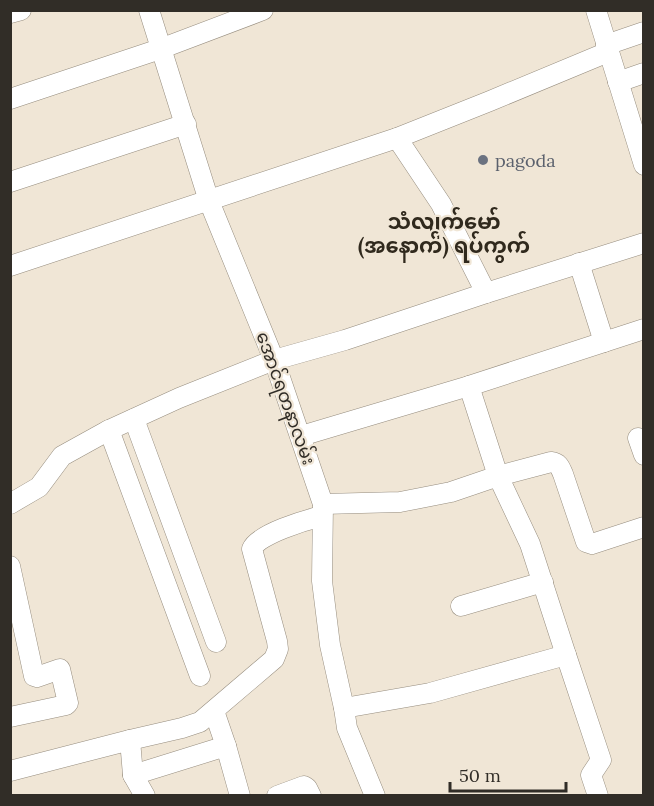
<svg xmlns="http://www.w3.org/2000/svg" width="654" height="806" viewBox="0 0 654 806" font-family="Lora,'Noto Sans Myanmar',serif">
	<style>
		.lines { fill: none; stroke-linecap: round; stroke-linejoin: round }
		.minor-casing { stroke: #968d7f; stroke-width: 21 }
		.minor { stroke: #fff; stroke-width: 20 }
		.worship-dot { fill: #6b7280; stroke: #f0e6d6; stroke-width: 2 }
		.labels { text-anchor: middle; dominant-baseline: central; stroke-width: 4.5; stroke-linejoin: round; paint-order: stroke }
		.worship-label { font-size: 18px; fill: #5b616d; stroke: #f0e6d6; text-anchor: start }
		.street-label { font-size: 18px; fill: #312d27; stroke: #f0e6d6 }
		.quarter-label { font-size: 21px; font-weight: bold; fill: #30291d; stroke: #f0e6d6 }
	</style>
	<rect width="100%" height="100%" fill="#f0e6d6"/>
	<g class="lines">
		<!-- minor casing -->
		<g class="minor-casing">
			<g id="minor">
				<path d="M149,10L209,201L274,360L323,504L322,581L330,645L344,708L347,728L375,796"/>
				<path d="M596,10L644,165"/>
				<path d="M10,13L21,10"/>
				<path d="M606,45L644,32"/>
				<path d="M618,82L644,73"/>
				<path d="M10,99L160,49L263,10"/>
				<path d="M397,138L441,204L486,293"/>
				<path d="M10,182L186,124"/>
				<path d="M579,263L604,342"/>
				<path d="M10,266L397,138L490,101L608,52"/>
				<path d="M469,386L498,476L530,544L566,655L601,760L591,775L598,796"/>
				<path d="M134,419L216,642"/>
				<path d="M109,430L200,676"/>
				<path d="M301,436L469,386L644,329"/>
				<path d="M638,438L644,455"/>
				<path d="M10,504L39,487L62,456L109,430L179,398L274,360L345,340L486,293L644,243"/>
				<path d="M323,504L400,502L451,492L498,476L551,462C559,463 560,467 563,474L586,542L592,544L644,527"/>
				<path d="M10,566L34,676L37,677L60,669L68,703L66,705L10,717"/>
				<path d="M461,606L543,582"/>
				<path d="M344,708L430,693L566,655"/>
				<path d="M130,740L182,728L200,722L274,659L278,649L277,641L252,549C258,534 306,520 322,516"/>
				<path d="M226,746L240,796"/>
				<path d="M10,771L130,740L133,775L145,796"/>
				<path d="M133,775L226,746L214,711"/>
				<path d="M277,796L304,786L307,788L311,796"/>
			</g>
		</g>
		<!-- minor -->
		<use href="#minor" class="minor"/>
	</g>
	<!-- markers -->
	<circle class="worship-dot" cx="483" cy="160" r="6"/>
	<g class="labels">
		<!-- worship labels -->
		<g class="worship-label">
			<text x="495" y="160">pagoda</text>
		</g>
		<!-- street labels -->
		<g class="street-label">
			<text transform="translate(286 398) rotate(70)">အောင်ရတနာလမ်း</text>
		</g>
		<!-- quarter labels -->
		<g class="quarter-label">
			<text x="444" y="221">သံလျက်မော်<tspan x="444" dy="24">(အနောက်) ရပ်ကွက်</tspan></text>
		</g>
	</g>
	<!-- border -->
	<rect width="654" height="806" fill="none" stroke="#312d27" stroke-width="24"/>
	<!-- scale -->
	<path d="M450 782v9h116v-9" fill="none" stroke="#312d27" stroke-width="3"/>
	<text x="459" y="782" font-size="18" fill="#312d27" stroke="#f0e6d6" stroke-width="4.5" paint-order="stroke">50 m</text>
</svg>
